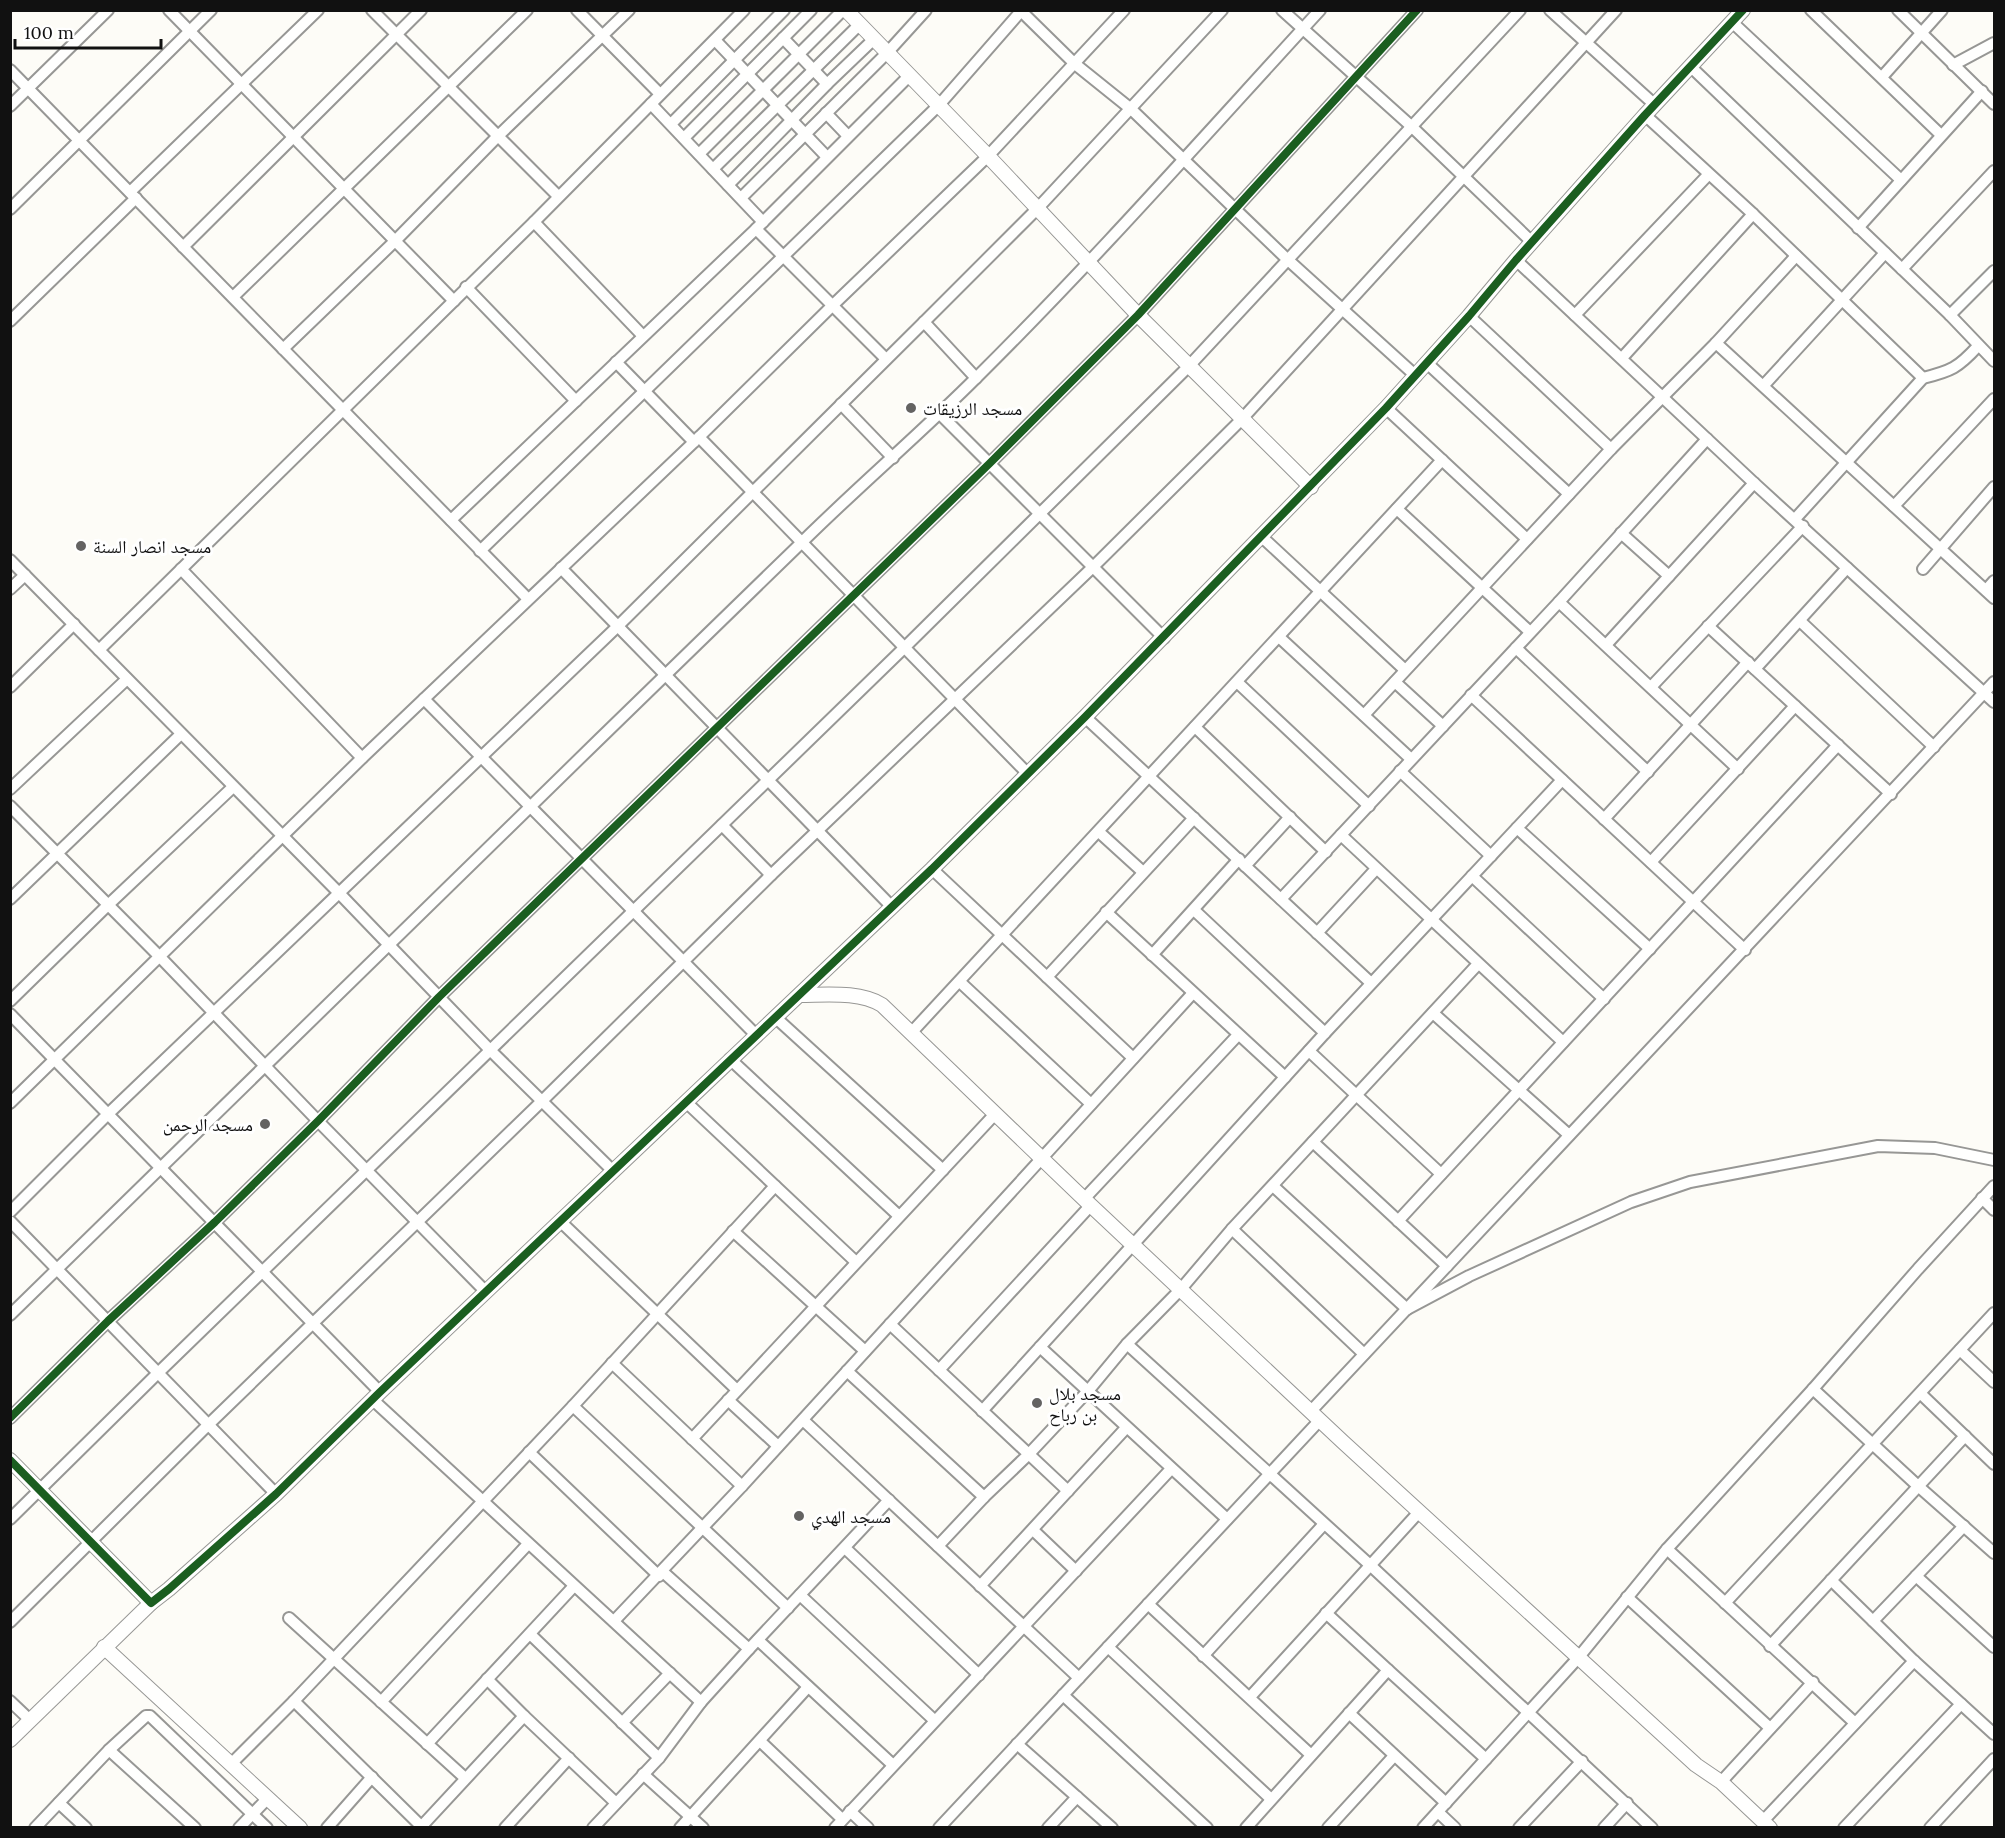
<svg xmlns="http://www.w3.org/2000/svg" width="2005" height="1838" viewBox="0 0 2005 1838" font-family="Lora,'Noto Naskh Arabic',serif">
	<style>
		.lines { fill: none; stroke-linecap: round; stroke-linejoin: round }
		.minor-casing { stroke: #979795; stroke-width: 14 }
		.tertiary-casing { stroke: #979795; stroke-width: 16 }
		.minor { stroke: #fffffe; stroke-width: 10 }
		.tertiary { stroke: #fffffe; stroke-width: 14 }
		.cycleway-casing { stroke: #fff; stroke-width: 11 }
		.cycleway { stroke: #1b5e20; stroke-width: 8 }
		.poi-dot { fill: #646362; stroke: #fff; stroke-width: 2 }
		.labels { text-anchor: middle; dominant-baseline: central; stroke-width: 6; stroke-linejoin: round; paint-order: stroke }
		.poi-label { font-size: 18px; fill: #111; stroke: #fff; text-anchor: start }
	</style>
	<rect width="100%" height="100%" fill="#fdfcf7"/>
	<g class="lines">
		<!-- minor casing -->
		<g class="minor-casing">
			<g id="minor">
				<path d="M169,10L454,301"/>
				<path d="M372,10L558,196"/>
				<path d="M577,10L660,94"/>
				<path d="M1020,10L1075,64L1131,109L1287,259L1416,376"/>
				<path d="M1282,10L1411,126L1532,242"/>
				<path d="M1550,10L1655,105"/>
				<path d="M1811,10L1941,135"/>
				<path d="M1898,10L1994,104"/>
				<path d="M1732,22L1901,180"/>
				<path d="M783,38L827,84L874,39"/>
				<path d="M715,40L827,157"/>
				<path d="M1953,65L1994,43"/>
				<path d="M1691,67L1950,315L1994,361"/>
				<path d="M10,70L528,599"/>
				<path d="M1882,77L1942,10"/>
				<path d="M651,104L763,222"/>
				<path d="M10,106L108,10"/>
				<path d="M826,113L848,136"/>
				<path d="M1645,115L1753,214L1923,378"/>
				<path d="M671,124L784,10"/>
				<path d="M684,138L811,10"/>
				<path d="M699,154L843,10"/>
				<path d="M713,169L859,25"/>
				<path d="M728,185L827,84"/>
				<path d="M130,192L318,10"/>
				<path d="M741,198L887,53L926,10"/>
				<path d="M10,209L211,10"/>
				<path d="M534,222L643,336"/>
				<path d="M1858,228L1982,91"/>
				<path d="M756,229L886,359"/>
				<path d="M183,247L421,10"/>
				<path d="M1516,260L1754,483L1994,702"/>
				<path d="M1902,269L1994,171"/>
				<path d="M466,287L576,401"/>
				<path d="M233,297L527,10"/>
				<path d="M1575,315L1708,175"/>
				<path d="M1950,315L1994,271"/>
				<path d="M1469,316L1611,449"/>
				<path d="M10,321L136,198"/>
				<path d="M924,322L976,378"/>
				<path d="M1716,343L1994,598"/>
				<path d="M283,349L395,241L497,137L629,10"/>
				<path d="M1622,358L1753,214"/>
				<path d="M616,362L694,442"/>
				<path d="M1427,363L1569,494"/>
				<path d="M1764,385L1885,253"/>
				<path d="M841,404L893,458"/>
				<path d="M1386,408L1527,539"/>
				<path d="M939,413L1164,638"/>
				<path d="M699,437L1028,774"/>
				<path d="M1894,506L1994,399"/>
				<path d="M1397,509L1530,632"/>
				<path d="M1795,519L1923,378C1951,371 1958,368 1978,346"/>
				<path d="M451,520L756,229L909,76"/>
				<path d="M1621,533L1669,576"/>
				<path d="M1262,537L1405,670"/>
				<path d="M480,551L939,105L1022,10"/>
				<path d="M10,560L339,893L491,1051L613,1171"/>
				<path d="M561,568L892,907"/>
				<path d="M181,569L362,758"/>
				<path d="M1923,569L1994,487"/>
				<path d="M10,589L25,575"/>
				<path d="M1986,590L1994,581"/>
				<path d="M1559,602L1738,769"/>
				<path d="M1800,621L1934,747"/>
				<path d="M1708,626L1891,794"/>
				<path d="M1279,637L1411,759"/>
				<path d="M1606,645L1754,483"/>
				<path d="M1516,648L1648,772"/>
				<path d="M99,650L534,222L744,10"/>
				<path d="M1755,669L1847,568"/>
				<path d="M1237,682L1369,806"/>
				<path d="M1395,682L1443,726"/>
				<path d="M10,687L74,624"/>
				<path d="M1651,687L1803,526"/>
				<path d="M1471,695L1745,950"/>
				<path d="M424,699L756,1035"/>
				<path d="M1364,715L1611,449L1716,343L1796,256"/>
				<path d="M1085,717L1371,983"/>
				<path d="M1195,727L1326,852"/>
				<path d="M1400,771L1491,856"/>
				<path d="M10,789L127,679"/>
				<path d="M10,806L160,957L318,1121L486,1292"/>
				<path d="M1604,819L1748,662"/>
				<path d="M722,825L771,875"/>
				<path d="M1517,828L1650,949"/>
				<path d="M1099,832L1143,872"/>
				<path d="M1341,835L1563,1042"/>
				<path d="M1651,862L1795,706"/>
				<path d="M1245,866L1290,817"/>
				<path d="M932,869L1133,1058"/>
				<path d="M1472,876L1604,999"/>
				<path d="M10,899L181,734"/>
				<path d="M1281,899L1559,602L1707,439"/>
				<path d="M1194,910L1325,1033"/>
				<path d="M1106,912L1285,1077"/>
				<path d="M1317,933L1376,869"/>
				<path d="M1152,955L1239,859"/>
				<path d="M1047,977L1194,818"/>
				<path d="M960,982L1091,1104"/>
				<path d="M10,1001L108,905L233,787"/>
				<path d="M1433,1013L1569,1135"/>
				<path d="M10,1014L380,1392"/>
				<path d="M775,1017L943,1170"/>
				<path d="M911,1033L1442,460"/>
				<path d="M1309,1051L1441,1174"/>
				<path d="M730,1059L899,1216"/>
				<path d="M686,1102L856,1262"/>
				<path d="M10,1103L362,758L694,442L833,305L988,156L1124,10"/>
				<path d="M1273,1186L1407,1309"/>
				<path d="M1982,1198L1994,1210"/>
				<path d="M1084,1199L1238,1035"/>
				<path d="M10,1212L108,1114L618,626L924,322L1037,209L1222,10"/>
				<path d="M10,1221L276,1494"/>
				<path d="M1398,1221L1838,745"/>
				<path d="M561,1222L737,1390"/>
				<path d="M1232,1229L1364,1354"/>
				<path d="M733,1231L865,1351"/>
				<path d="M1447,1266L1994,682"/>
				<path d="M1407,1309L1469,1276L1631,1202L1690,1182L1878,1146L1935,1148L1994,1160"/>
				<path d="M10,1315C270,1058 533,804 795,549C854,490 918,436 977,377C1096,259 1207,133 1320,10"/>
				<path d="M890,1324L1068,1491"/>
				<path d="M1127,1344L1370,1565L1652,1828"/>
				<path d="M1040,1347L1227,1519"/>
				<path d="M1960,1350L1994,1382"/>
				<path d="M612,1363L742,1486"/>
				<path d="M939,1370L1091,1205"/>
				<path d="M847,1371L984,1497"/>
				<path d="M1813,1389L1918,1486L1994,1553"/>
				<path d="M1921,1394L1994,1464"/>
				<path d="M373,1400L701,1702"/>
				<path d="M728,1400L778,1446"/>
				<path d="M573,1406L788,1608"/>
				<path d="M982,1411L1325,1033L1562,780"/>
				<path d="M1311,1411L1447,1266L1313,1142"/>
				<path d="M10,1418L108,1321L215,1222L318,1121L439,997L989,464L1138,315L1417,10"/>
				<path d="M803,1420L1079,1678"/>
				<path d="M692,1439L995,1114"/>
				<path d="M529,1452L659,1576"/>
				<path d="M10,1519L159,1372L904,648L1189,366L1520,10"/>
				<path d="M1033,1530L1076,1571"/>
				<path d="M938,1546L984,1497L1028,1455L1088,1391L1127,1344L1181,1289L1232,1229L1478,964"/>
				<path d="M845,1548L979,1675"/>
				<path d="M1667,1549L1855,1723"/>
				<path d="M663,1572L749,1649"/>
				<path d="M1916,1576L1994,1647"/>
				<path d="M1831,1580L1914,1661L1994,1734"/>
				<path d="M980,1586L1126,1428"/>
				<path d="M800,1595L934,1720"/>
				<path d="M1627,1597L1770,1728"/>
				<path d="M1725,1603L1994,1313"/>
				<path d="M1148,1604L1310,1754"/>
				<path d="M1326,1613L1388,1670"/>
				<path d="M289,1618L465,1778"/>
				<path d="M614,1621L742,1486L1193,993"/>
				<path d="M1873,1621L1964,1526"/>
				<path d="M10,1622L209,1424L542,1101L771,875L1093,567L1242,419L1616,10"/>
				<path d="M530,1634L659,1758"/>
				<path d="M758,1640L893,1765"/>
				<path d="M1770,1646L1965,1436"/>
				<path d="M1108,1647L1271,1799"/>
				<path d="M1203,1656L1324,1524"/>
				<path d="M1063,1695L1207,1828"/>
				<path d="M1250,1697L1419,1512"/>
				<path d="M10,1701L30,1720"/>
				<path d="M294,1701L421,1826"/>
				<path d="M381,1702L528,1544"/>
				<path d="M1349,1713L1446,1803"/>
				<path d="M524,1716L616,1803"/>
				<path d="M622,1723L670,1673"/>
				<path d="M760,1741L842,1819"/>
				<path d="M427,1744L574,1586"/>
				<path d="M1017,1744L1112,1828"/>
				<path d="M109,1750L195,1828"/>
				<path d="M231,1764L294,1701L573,1406L775,1186"/>
				<path d="M643,1774L703,1828"/>
				<path d="M1721,1782L1813,1682"/>
				<path d="M59,1803L86,1828"/>
				<path d="M850,1811L868,1828"/>
				<path d="M1438,1812L1455,1828"/>
				<path d="M1763,1821L1914,1661"/>
				<path d="M35,1828L109,1750L146,1716H150L267,1828"/>
				<path d="M239,1828L268,1798"/>
				<path d="M327,1828L372,1777"/>
				<path d="M420,1828L524,1716L487,1679"/>
				<path d="M505,1828L569,1758"/>
				<path d="M593,1828L659,1758L701,1702L749,1649L889,1500"/>
				<path d="M680,1828L808,1687"/>
				<path d="M835,1828L1171,1469"/>
				<path d="M939,1828L1320,1420"/>
				<path d="M1048,1828L1077,1797"/>
				<path d="M1246,1828L1388,1670L1486,1759"/>
				<path d="M1328,1828L1394,1756"/>
				<path d="M1423,1828L1578,1658L1667,1549L1813,1389L1918,1269L1994,1186"/>
				<path d="M1519,1828L1582,1761"/>
				<path d="M1604,1828L1627,1803"/>
				<path d="M1844,1828L1961,1704"/>
				<path d="M1930,1828L1994,1759"/>
			</g>
		</g>
		<!-- tertiary casing -->
		<g class="tertiary-casing">
			<g id="tertiary">
				<path d="M846,10L988,156L1138,315L1311,487"/>
				<path d="M800,995C826,995 859,991 882,1005L1084,1199L1343,1442L1696,1765L1721,1782L1770,1828"/>
				<path d="M10,1460L151,1603L169,1589L276,1494L380,1392L932,869L1085,717L1386,408L1469,316L1516,260L1645,115L1743,10"/>
				<path d="M104,1647L300,1828"/>
				<path d="M10,1740L151,1603"/>
			</g>
		</g>
		<!-- minor -->
		<use href="#minor" class="minor"/>
		<!-- tertiary -->
		<use href="#tertiary" class="tertiary"/>
		<!-- cycleway casing -->
		<g class="cycleway-casing">
			<g id="cycleway">
				<path d="M10,1418L108,1321L215,1222L318,1121L439,997L989,464L1138,315L1417,10"/>
				<path d="M10,1460L151,1603L169,1589L276,1494L380,1392L932,869L1085,717L1386,408L1469,316L1516,260L1645,115L1743,10"/>
			</g>
		</g>
		<!-- cycleway -->
		<use href="#cycleway" class="cycleway"/>
	</g>
	<!-- markers -->
	<g class="poi-dot">
		<circle cx="911" cy="408" r="6"/>
		<circle cx="81" cy="546" r="6"/>
		<circle cx="265" cy="1124" r="6"/>
		<circle cx="1037" cy="1403" r="6"/>
		<circle cx="799" cy="1516" r="6"/>
	</g>
	<g class="labels">
		<!-- poi labels -->
		<g class="poi-label">
			<text x="923" y="408">مسجد الرزيقات</text>
			<text x="93" y="546">مسجد انصار السنة</text>
			<text x="253" y="1124" text-anchor="end">مسجد الرحمن</text>
			<text x="1049" y="1393">مسجد بلال<tspan x="1049" dy="21">بن رباح</tspan></text>
			<text x="811" y="1516">مسجد الهدي</text>
		</g>
	</g>
	<!-- border -->
	<rect width="2005" height="1838" fill="none" stroke="#111111" stroke-width="24"/>
	<!-- scale -->
	<path d="M15 39v9h146v-9" fill="none" stroke="#111111" stroke-width="3"/>
	<text x="24" y="39" font-size="18" fill="#111111" stroke="#ffffff" stroke-width="4.5" paint-order="stroke">100 m</text>
</svg>
